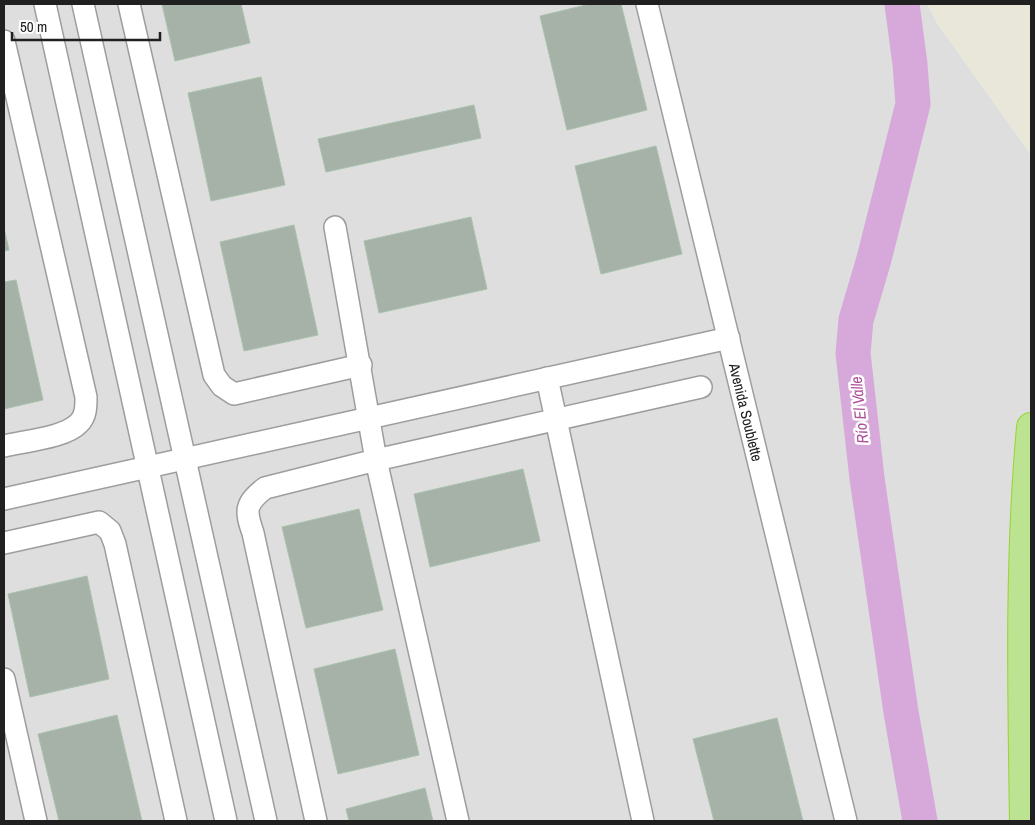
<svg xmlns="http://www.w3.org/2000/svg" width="1035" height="825" viewBox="0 0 1035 825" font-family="'Archivo Narrow',sans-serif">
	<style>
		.residential { fill: #dddedd }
		.industrial { fill: #e8e7d9 }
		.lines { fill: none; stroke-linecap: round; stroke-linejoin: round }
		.river { stroke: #d7a9db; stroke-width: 35 }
		.building { fill: #a6b2a7; stroke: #a9c1ac }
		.minor-casing { stroke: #9d9d9d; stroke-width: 24 }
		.highway-casing { stroke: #9ad32f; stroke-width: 30 }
		.minor { stroke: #fff; stroke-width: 21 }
		.highway { stroke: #bbe392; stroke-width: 28 }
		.labels { text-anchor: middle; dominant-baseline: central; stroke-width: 5; stroke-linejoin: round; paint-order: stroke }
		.street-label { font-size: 15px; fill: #202020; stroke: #fff }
		.water-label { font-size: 16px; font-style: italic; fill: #ab509a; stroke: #fff }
	</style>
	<rect width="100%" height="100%" fill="#e7f0ea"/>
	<!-- residential -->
	<path class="residential" d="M4,4H927L937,23L1031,155V821H4Z"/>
	<!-- industrial -->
	<path class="industrial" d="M927,4H1031V155L937,23Z"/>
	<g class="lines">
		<!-- river -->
		<path class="river" d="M902,4L910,64L913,104L874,259L856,320L853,353L867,478L901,712L920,821"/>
	</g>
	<!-- building -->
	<g class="building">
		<path d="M162,4H241L250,43L175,61Z"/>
		<path d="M590,4H621L647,110L567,130L540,16Z"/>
		<path d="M261,77L285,185L211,201L188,93Z"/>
		<path d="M474,105L481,138L326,172L318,139Z"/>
		<path d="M656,146L682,254L601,274L575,166Z"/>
		<path d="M471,217L487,289L379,313L364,241Z"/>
		<path d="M294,225L318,335L244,351L220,242Z"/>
		<path d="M4,228L9,250L4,251Z"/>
		<path d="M16,280L43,400L4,409V282Z"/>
		<path d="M523,469L540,541L430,567L414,494Z"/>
		<path d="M359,509L383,610L306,628L282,527Z"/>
		<path d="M87,576L109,679L30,697L8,594Z"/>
		<path d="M395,649L419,755L338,774L314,669Z"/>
		<path d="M117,715L142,821H59L38,734Z"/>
		<path d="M777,718L803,821H714L693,739Z"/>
		<path d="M425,788L433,821H349L346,809Z"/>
	</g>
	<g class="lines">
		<!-- minor casing -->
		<g class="minor-casing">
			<g id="minor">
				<path d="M45,4L226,821"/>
				<path d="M83,4L266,821"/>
				<path d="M129,4L214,375L222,386L234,394L361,365"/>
				<path id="s1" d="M647,4L846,821"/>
				<path d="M4,41L86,397C86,407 86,416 79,423C65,438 24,441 4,446"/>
				<path d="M335,227L376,460L458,821"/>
				<path d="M547,378L643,821"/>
				<path d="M4,499L729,338"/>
				<path d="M4,543L99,522L110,531L115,544L176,821"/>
				<path d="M4,679L36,821"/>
				<path d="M316,821L253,533C245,510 245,504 265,488L376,460L701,387"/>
			</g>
		</g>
		<!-- highway casing -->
		<g class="highway-casing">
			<path id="highway" d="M1024,821C1022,690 1019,558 1031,427"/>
		</g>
		<!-- minor -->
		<use href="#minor" class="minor"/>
		<!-- highway -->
		<use href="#highway" class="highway"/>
	</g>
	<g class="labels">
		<!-- street labels -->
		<g class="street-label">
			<text stroke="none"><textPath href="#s1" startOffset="420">Avenida Soublette</textPath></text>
		</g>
		<!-- water labels -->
		<g class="water-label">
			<text transform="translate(859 410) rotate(-96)">Río El Valle</text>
		</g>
	</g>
	<!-- border -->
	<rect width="1035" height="825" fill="none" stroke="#202020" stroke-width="10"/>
	<!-- scale -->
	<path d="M12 32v8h148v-8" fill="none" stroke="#202020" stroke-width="2.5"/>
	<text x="20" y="32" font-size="15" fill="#202020" stroke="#ffffff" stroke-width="4" paint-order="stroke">50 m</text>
</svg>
